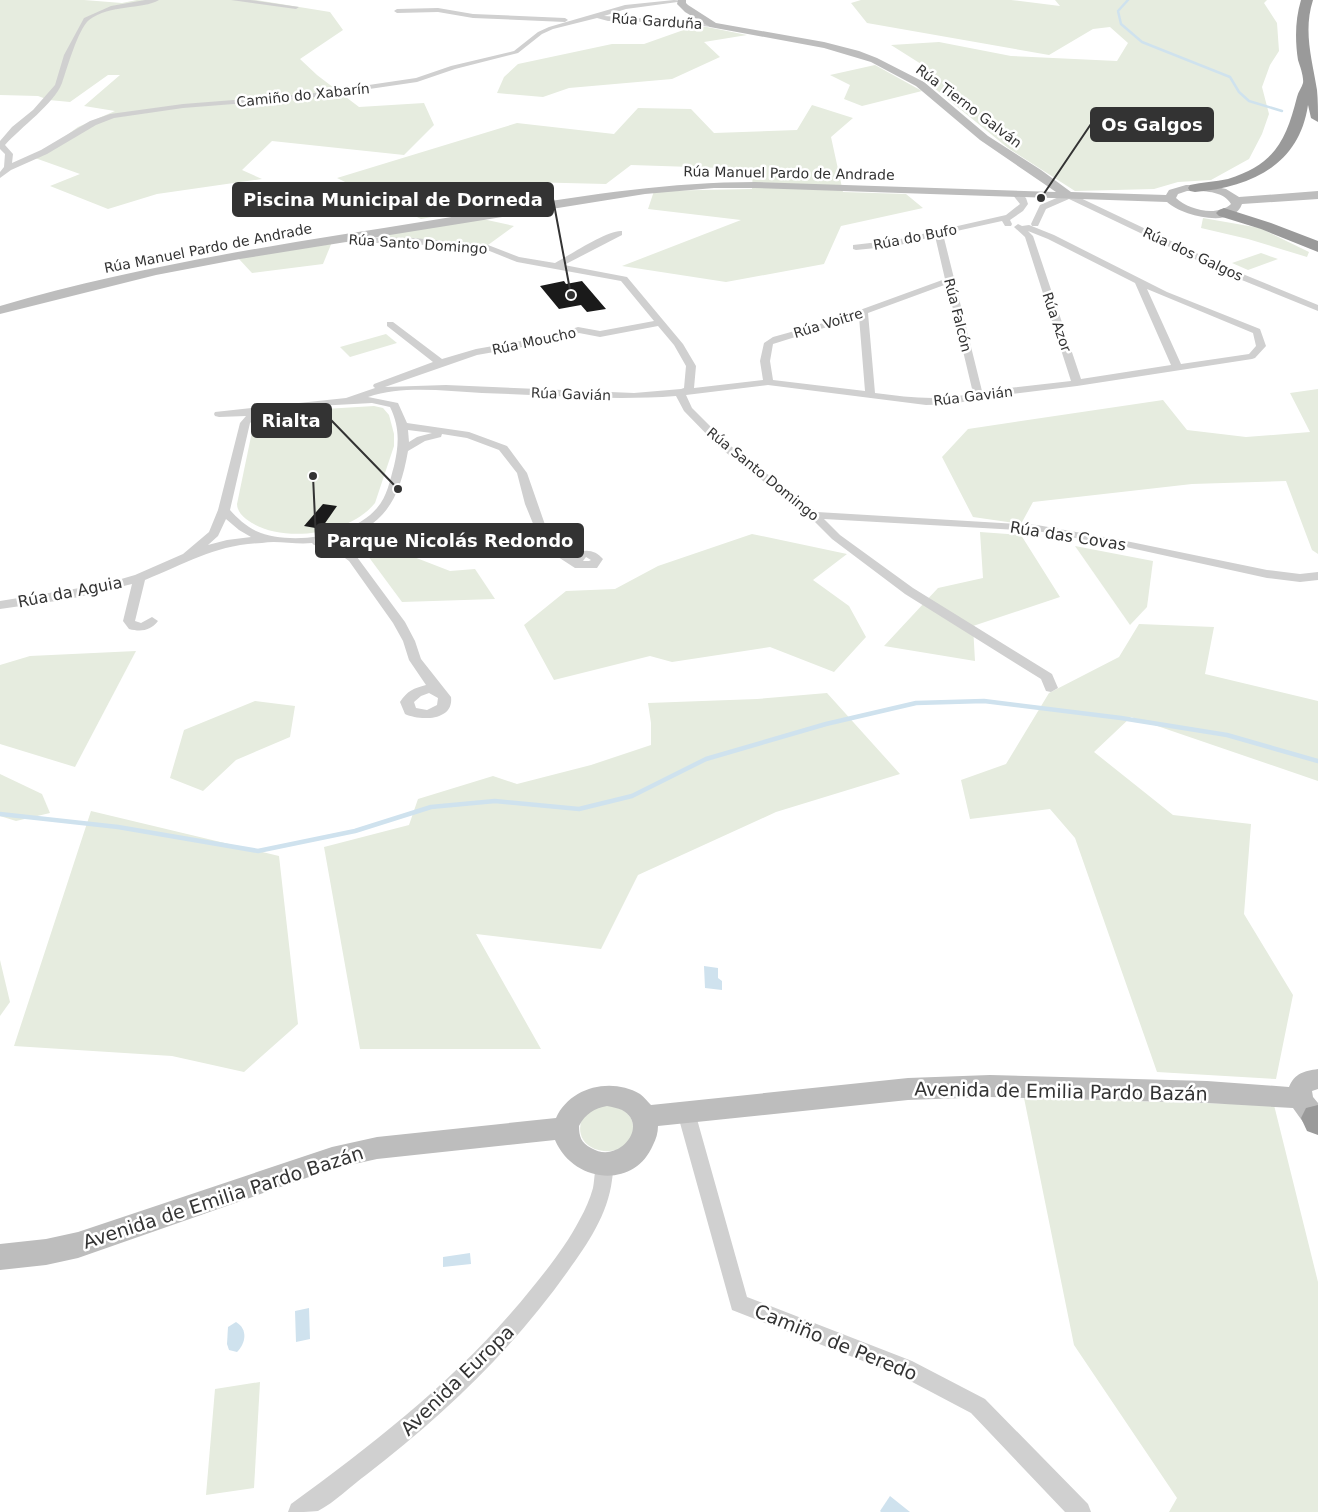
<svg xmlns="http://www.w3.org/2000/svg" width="1318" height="1512" viewBox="0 0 1318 1512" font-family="'DejaVu Sans',sans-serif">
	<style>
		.green { fill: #e6ecdf }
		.water { fill: #cfe2ee }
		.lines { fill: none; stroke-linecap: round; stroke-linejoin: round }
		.stream-far1 { stroke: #cfe2ee; stroke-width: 2.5 }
		.stream { stroke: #cfe2ee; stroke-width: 4.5 }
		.building { fill: #1a1a1a }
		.street { fill: #d0d0d0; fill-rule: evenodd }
		.secondary { fill: #bdbdbd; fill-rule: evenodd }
		.highway { fill: #9a9a9a; fill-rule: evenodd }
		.labels { text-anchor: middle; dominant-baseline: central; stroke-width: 5; stroke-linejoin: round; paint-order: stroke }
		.far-street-label { font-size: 14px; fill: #333; stroke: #fff }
		.street-label { font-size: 16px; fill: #333; stroke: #fff }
		.near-street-label { font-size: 19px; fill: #333; stroke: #fff }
		.leader { fill: none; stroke: #333; stroke-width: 2 }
		.callout-dot { fill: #333; stroke: #fff; stroke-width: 2 }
		.callout { fill: #333; stroke: #333; stroke-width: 2 }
		.callout-label { font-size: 18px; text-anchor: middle; font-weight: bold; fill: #fff }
	</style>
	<rect width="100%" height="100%" fill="#fff"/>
	<!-- green -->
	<g class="green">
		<path d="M0,0H84L122,3L137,0H256L330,12L343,30L300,59L317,75L359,107L424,103L434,125L404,155L272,141L242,170L262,179L157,194L108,209L50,186L80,174L35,158L78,127L115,111L84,106L120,75H108L70,102L49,100L38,96L0,95Z"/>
		<path d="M861,0H1011L1060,6L1055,0H1267L1264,3L1277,23L1279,51L1270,65L1262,87L1269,114L1262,134L1249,159L1211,180L1178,182L1154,189L1075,191L1008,148L933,87L929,69L891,45L939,42L1011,56L1117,61L1128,43L1110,27L1093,29L1049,55L867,23L851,3Z"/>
		<path d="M692,27H707L747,35L704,42L720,57L672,79L569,88L543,97L497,93L504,77L518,64L612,44H644Z"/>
		<path d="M875,65L922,91L862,106L844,99L850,85L830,75Z"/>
		<path d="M812,105L853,118L831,137L843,192L906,194L923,208L841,226L824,264L726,282L622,266L741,220L648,209L654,191L752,189L753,169L631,165L606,184L525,182L497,205L421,219L337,178L517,123L614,134L638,108L691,109L714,133L797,130Z"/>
		<path d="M478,218L514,226L488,245L388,238L380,234Z"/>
		<path d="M1203,218L1260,228L1309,252L1307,257L1248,239L1201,228Z"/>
		<path d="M332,242L323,264L252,273L238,258Z"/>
		<path d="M1261,253L1278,259L1248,270L1232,263Z"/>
		<path d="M386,334L397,343L350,357L340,347Z"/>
		<path d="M1318,389V554L1312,550L1286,481L1192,484L1033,502L1021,524L973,517L942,457L968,429L1163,400L1187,430L1246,437L1310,432L1290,393Z"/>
		<path d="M374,406L383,408L389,415L394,434V446L375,503C350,535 279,545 246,519C241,515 237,510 237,504L254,422L263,415L276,412Z"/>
		<path d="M980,532L1021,535L1060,597L973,626L975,661L884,646L938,588L983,578Z"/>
		<path d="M752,534L847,554L813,580L849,606L866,637L834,672L770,647L672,662L650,656L554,680L524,625L566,591L615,589L658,566Z"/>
		<path d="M1075,546L1153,561L1147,607L1130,625Z"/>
		<path d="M401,552L450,571L475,569L495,599L402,602L368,556Z"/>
		<path d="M1139,624L1214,627L1205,674L1318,701V781L1131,717L1094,752L1173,815L1251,824L1244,914L1293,995L1276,1079L1157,1072L1075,838L1050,809L970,819L961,780L1006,764L1049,693L1119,657Z"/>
		<path d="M136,651L75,767L0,744V665L30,656Z"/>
		<path d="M827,693L900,774L776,812L638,875L601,949L476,934L541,1049H360L324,847L409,825L418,799L493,776L517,784L591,765L651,745V723L648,703L757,699Z"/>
		<path d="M255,701L295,706L290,737L236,760L203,791L170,778L184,730Z"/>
		<path d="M0,774L42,794L50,813L16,821L0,816Z"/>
		<path d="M91,811L279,856L298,1024L244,1072L172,1056L14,1046Z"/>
		<path d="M0,960L10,1002L0,1016Z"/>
		<path d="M1024,1098L1274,1105L1318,1282V1512H1169L1177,1498L1074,1345Z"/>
		<path d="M615,1105C627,1113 634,1116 633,1131C630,1163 566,1156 583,1116L598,1106Z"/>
		<path d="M260,1382L254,1488L206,1495L215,1389Z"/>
	</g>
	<!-- water -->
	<g class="water">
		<path d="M704,966L718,968V978L722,981V990L705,988Z"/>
		<path d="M470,1253L471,1264L443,1267V1257Z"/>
		<path d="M309,1308L310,1339L296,1342L295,1311Z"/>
		<path d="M236,1322C248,1329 246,1343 237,1352L229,1350L227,1344L228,1327Z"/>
		<path d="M890,1496L910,1512H881L880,1511Z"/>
	</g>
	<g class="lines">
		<!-- stream-far1 -->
		<path class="stream-far1" d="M1128,0L1118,11L1121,24L1142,42L1230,77L1239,92L1249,101L1282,111"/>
		<!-- stream -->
		<path class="stream" d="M0,814L118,827L258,851L355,831L431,807L495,801L579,809L632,796L706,759L826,724L916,703L984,701L1121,718L1227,735L1318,761"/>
	</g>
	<!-- building -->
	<g class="building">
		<path d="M564,281L566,284L582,281L606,309L587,312L581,305L559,309L540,286Z"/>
		<path d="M323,504L337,506L321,529L304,526Z"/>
	</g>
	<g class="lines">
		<!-- street -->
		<g class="street">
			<path d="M145,0H159C142,10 110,4 89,20C78,29 67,69 62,83C54,104 21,127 5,145L13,154L12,163L41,150L90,121L110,114L183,104L308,94L416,78L451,66L514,51L538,32L549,27L625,5L674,0L685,1L626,9L604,16L713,23L716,25L713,27L653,22L608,21L597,18L553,29L542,34L518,53L455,69L417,82L308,98L183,108L114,118L96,125L47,154L11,170L0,178V172L4,167L5,154L0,149V141L12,127L33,110L55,85L64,55L84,18L111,6Z"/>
			<path d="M231,0H250L299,7L296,9Z"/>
			<path d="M438,8L473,14L565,18L568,20L565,22L473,18L438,12L397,13L394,11L397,9Z"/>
			<path d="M1013,192H1019L1026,198L1028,204L1023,211L1010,220L1012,224L1011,226H1005L1002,221L943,234L982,391L1071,381L1025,237L1014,227L1018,224L1022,226L1029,225L1054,235L1167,292L1260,329L1266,346L1255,358L1252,359L1077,386L978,398L955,404L926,405L768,385L686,395L692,408L728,444L817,512L1037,525L1126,541L1267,570L1300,574L1318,572V580L1300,582L1267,578L1126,547L1037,531L824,519L840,535L913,588L1052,674L1058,688L1051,692L1046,691L1041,679L905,594L832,539L810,517L720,448L684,411L676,396C611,401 546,395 482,393C445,391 403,385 368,397L398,403L407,423L469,432L507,446L527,473L550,539L573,556C582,548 595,549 603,559L597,568H575L555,555L541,543L525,504L517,473L499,450L467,438L442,434L441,437L425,441L408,451C399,503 382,531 328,541L341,544L357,557L405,622L415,641L421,659L451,697C454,721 420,721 405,714L400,702C407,691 414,688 426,685L409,660L403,641L393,623L349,561L333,549L314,545L312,543C296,545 277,540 262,543C214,545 188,563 145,580L135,621L141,623L152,617L158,621C150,631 141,632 129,629L123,621L132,584L70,599L0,609V601L104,584L135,575L183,554L209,532L218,510L240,423L246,416L219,417L215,416L214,414L215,412L346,398L375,388L373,386L374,384L433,362L387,326V322H393L442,359L476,349L549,336L578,327L600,331L654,321L621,281L517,262L487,250L413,244L344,242L341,241V237L413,238L488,245L519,257L555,263C568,256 609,229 622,231V235L564,265L627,277L683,344L696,366L694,388L763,380L760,361L764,343L773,337L827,322L945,279L935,236L896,246L856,250L853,249V245L896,240L1006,215L1020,204L1012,194ZM1028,231L1048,239L1135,283L1171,365L1081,379L1033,236ZM947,284L973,393C940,402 908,397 875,393L868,313ZM1147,289L1253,333L1256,346L1249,354L1181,364ZM859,317L865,391L773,380L770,361L773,344ZM658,326L674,345L686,366L684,388L681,389L634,393L446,385L385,387L477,355L551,342L579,333L600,337ZM372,403L390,407C400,427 399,445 394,466C390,480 387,497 377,508C353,537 290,546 256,531C246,526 237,518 230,510L250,423L261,414L268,412L317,406ZM408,430L432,433L417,437L409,442ZM226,519L239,530L251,537L227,540L208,545L218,536ZM586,557L591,560L589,561H583ZM429,693L438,698L437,705L427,710L416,708L414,702L421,696Z"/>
			<path d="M1066,194H1072L1228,268L1318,305V311L1222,272L1069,199L1046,209L1038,226H1032L1031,224L1040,205Z"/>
			<path d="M686,1105L692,1107L695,1112L747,1297L912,1361L985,1399L1088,1504L1091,1512H1065L971,1413L899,1375L732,1310L677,1112L680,1107Z"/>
			<path d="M605,1156L611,1158C615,1166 613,1172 612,1180C608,1214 587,1245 568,1271C512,1350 443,1416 366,1475C351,1486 335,1502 318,1511C311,1512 297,1512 288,1512L291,1504C379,1440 464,1373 532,1288C550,1266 567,1244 580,1219C585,1210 590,1199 593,1188C595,1178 594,1168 599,1158Z"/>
		</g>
		<!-- secondary -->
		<g class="secondary">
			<path d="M678,0H686V3L688,5L716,23L824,42L859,51L877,58L924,82L988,136L1041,170L1071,192L1166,195L1169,190L1186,185H1207L1226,189L1239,197L1318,191V199L1242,204C1234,229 1182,216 1167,202L755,188H714L645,194L240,259L156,275L0,314V306C139,265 284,244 427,221C536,204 644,182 755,182L1056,192L980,140L916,86L871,62L824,48L710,27L685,12L677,4ZM1187,191C1202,191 1223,190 1231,204C1217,217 1189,210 1176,198L1178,194Z"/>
			<path d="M1318,1069V1089L1312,1091L1313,1097L1318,1103V1130L1303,1122L1293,1108L1207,1103L990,1097L908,1100L658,1126C658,1133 656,1139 653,1145C634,1190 573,1183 555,1140L377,1159L332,1169L78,1258L46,1265L0,1270V1244L46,1239L78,1232L332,1147L377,1137L556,1118C570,1087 611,1077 640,1094C644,1097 648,1102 651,1105L908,1078L990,1075L1207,1081L1289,1087C1295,1073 1304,1071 1318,1069ZM607,1106C612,1107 618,1108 622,1110C650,1125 619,1165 591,1148C581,1143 579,1136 579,1126C585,1114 595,1108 607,1106Z"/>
		</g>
		<!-- highway -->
		<g class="highway">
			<path d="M1301,0H1313C1303,31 1312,59 1317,90C1318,100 1318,112 1318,122L1311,118L1308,105C1299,166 1250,187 1195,192L1190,191L1188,188L1190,185C1202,182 1215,182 1228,179C1274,165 1286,141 1297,97C1298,92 1302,87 1303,83C1304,77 1300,66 1298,60C1295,40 1295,20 1301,0Z"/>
			<path d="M1224,208L1271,223L1318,241V252L1261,229L1219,216L1216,213L1219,210Z"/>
			<path d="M1318,1105V1135L1307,1131L1301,1118L1306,1108Z"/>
		</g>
	</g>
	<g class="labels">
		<!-- far-street labels -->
		<g class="far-street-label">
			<text transform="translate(657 21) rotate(4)">Rúa Garduña</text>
			<text transform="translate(303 95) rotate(-6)">Camiño do Xabarín</text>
			<text transform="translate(969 106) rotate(37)">Rúa Tierno Galván</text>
			<text transform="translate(789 173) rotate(1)">Rúa Manuel Pardo de Andrade</text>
			<text transform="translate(915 237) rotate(-11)">Rúa do Bufo</text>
			<text transform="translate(418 244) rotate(4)">Rúa Santo Domingo</text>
			<text transform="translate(208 248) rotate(-11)">Rúa Manuel Pardo de Andrade</text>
			<text transform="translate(1193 254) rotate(25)">Rúa dos Galgos</text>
			<text transform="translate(958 315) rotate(76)">Rúa Falcón</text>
			<text transform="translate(1057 322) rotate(71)">Rúa Azor</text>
			<text transform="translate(828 323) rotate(-17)">Rúa Voitre</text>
			<text transform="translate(534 341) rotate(-12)">Rúa Moucho</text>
			<text transform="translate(571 394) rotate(2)">Rúa Gavián</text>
			<text transform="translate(973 396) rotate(-7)">Rúa Gavián</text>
			<text transform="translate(763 474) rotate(39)">Rúa Santo Domingo</text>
		</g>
		<!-- street labels -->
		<g class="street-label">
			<text transform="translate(1068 536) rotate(9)">Rúa das Covas</text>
			<text transform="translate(70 592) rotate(-11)">Rúa da Aguia</text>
		</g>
		<!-- near-street labels -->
		<g class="near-street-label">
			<text transform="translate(1061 1091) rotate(1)">Avenida de Emilia Pardo Bazán</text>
			<text transform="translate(223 1197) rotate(-18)">Avenida de Emilia Pardo Bazán</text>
			<text transform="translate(836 1342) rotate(22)">Camiño de Peredo</text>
			<text transform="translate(457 1380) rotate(-44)">Avenida Europa</text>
		</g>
	</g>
	<!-- callouts -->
	<path class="leader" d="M1041 198L1091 124M571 295L553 199M398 489L331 420M313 476L316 540"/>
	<g class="callout-dot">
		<circle cx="1041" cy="198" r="5"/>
		<circle cx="571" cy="295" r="5"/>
		<circle cx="398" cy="489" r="5"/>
		<circle cx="313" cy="476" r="5"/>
	</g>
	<g class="callout">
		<rect x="1091" y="108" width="122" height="33" rx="5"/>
		<rect x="233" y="183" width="320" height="33" rx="5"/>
		<rect x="252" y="404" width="79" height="33" rx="5"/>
		<rect x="316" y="524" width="267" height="33" rx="5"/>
	</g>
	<g class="callout-label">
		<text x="1152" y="131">Os Galgos</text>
		<text x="393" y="206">Piscina Municipal de Dorneda</text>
		<text x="291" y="427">Rialta</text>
		<text x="450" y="547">Parque Nicolás Redondo</text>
	</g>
</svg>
